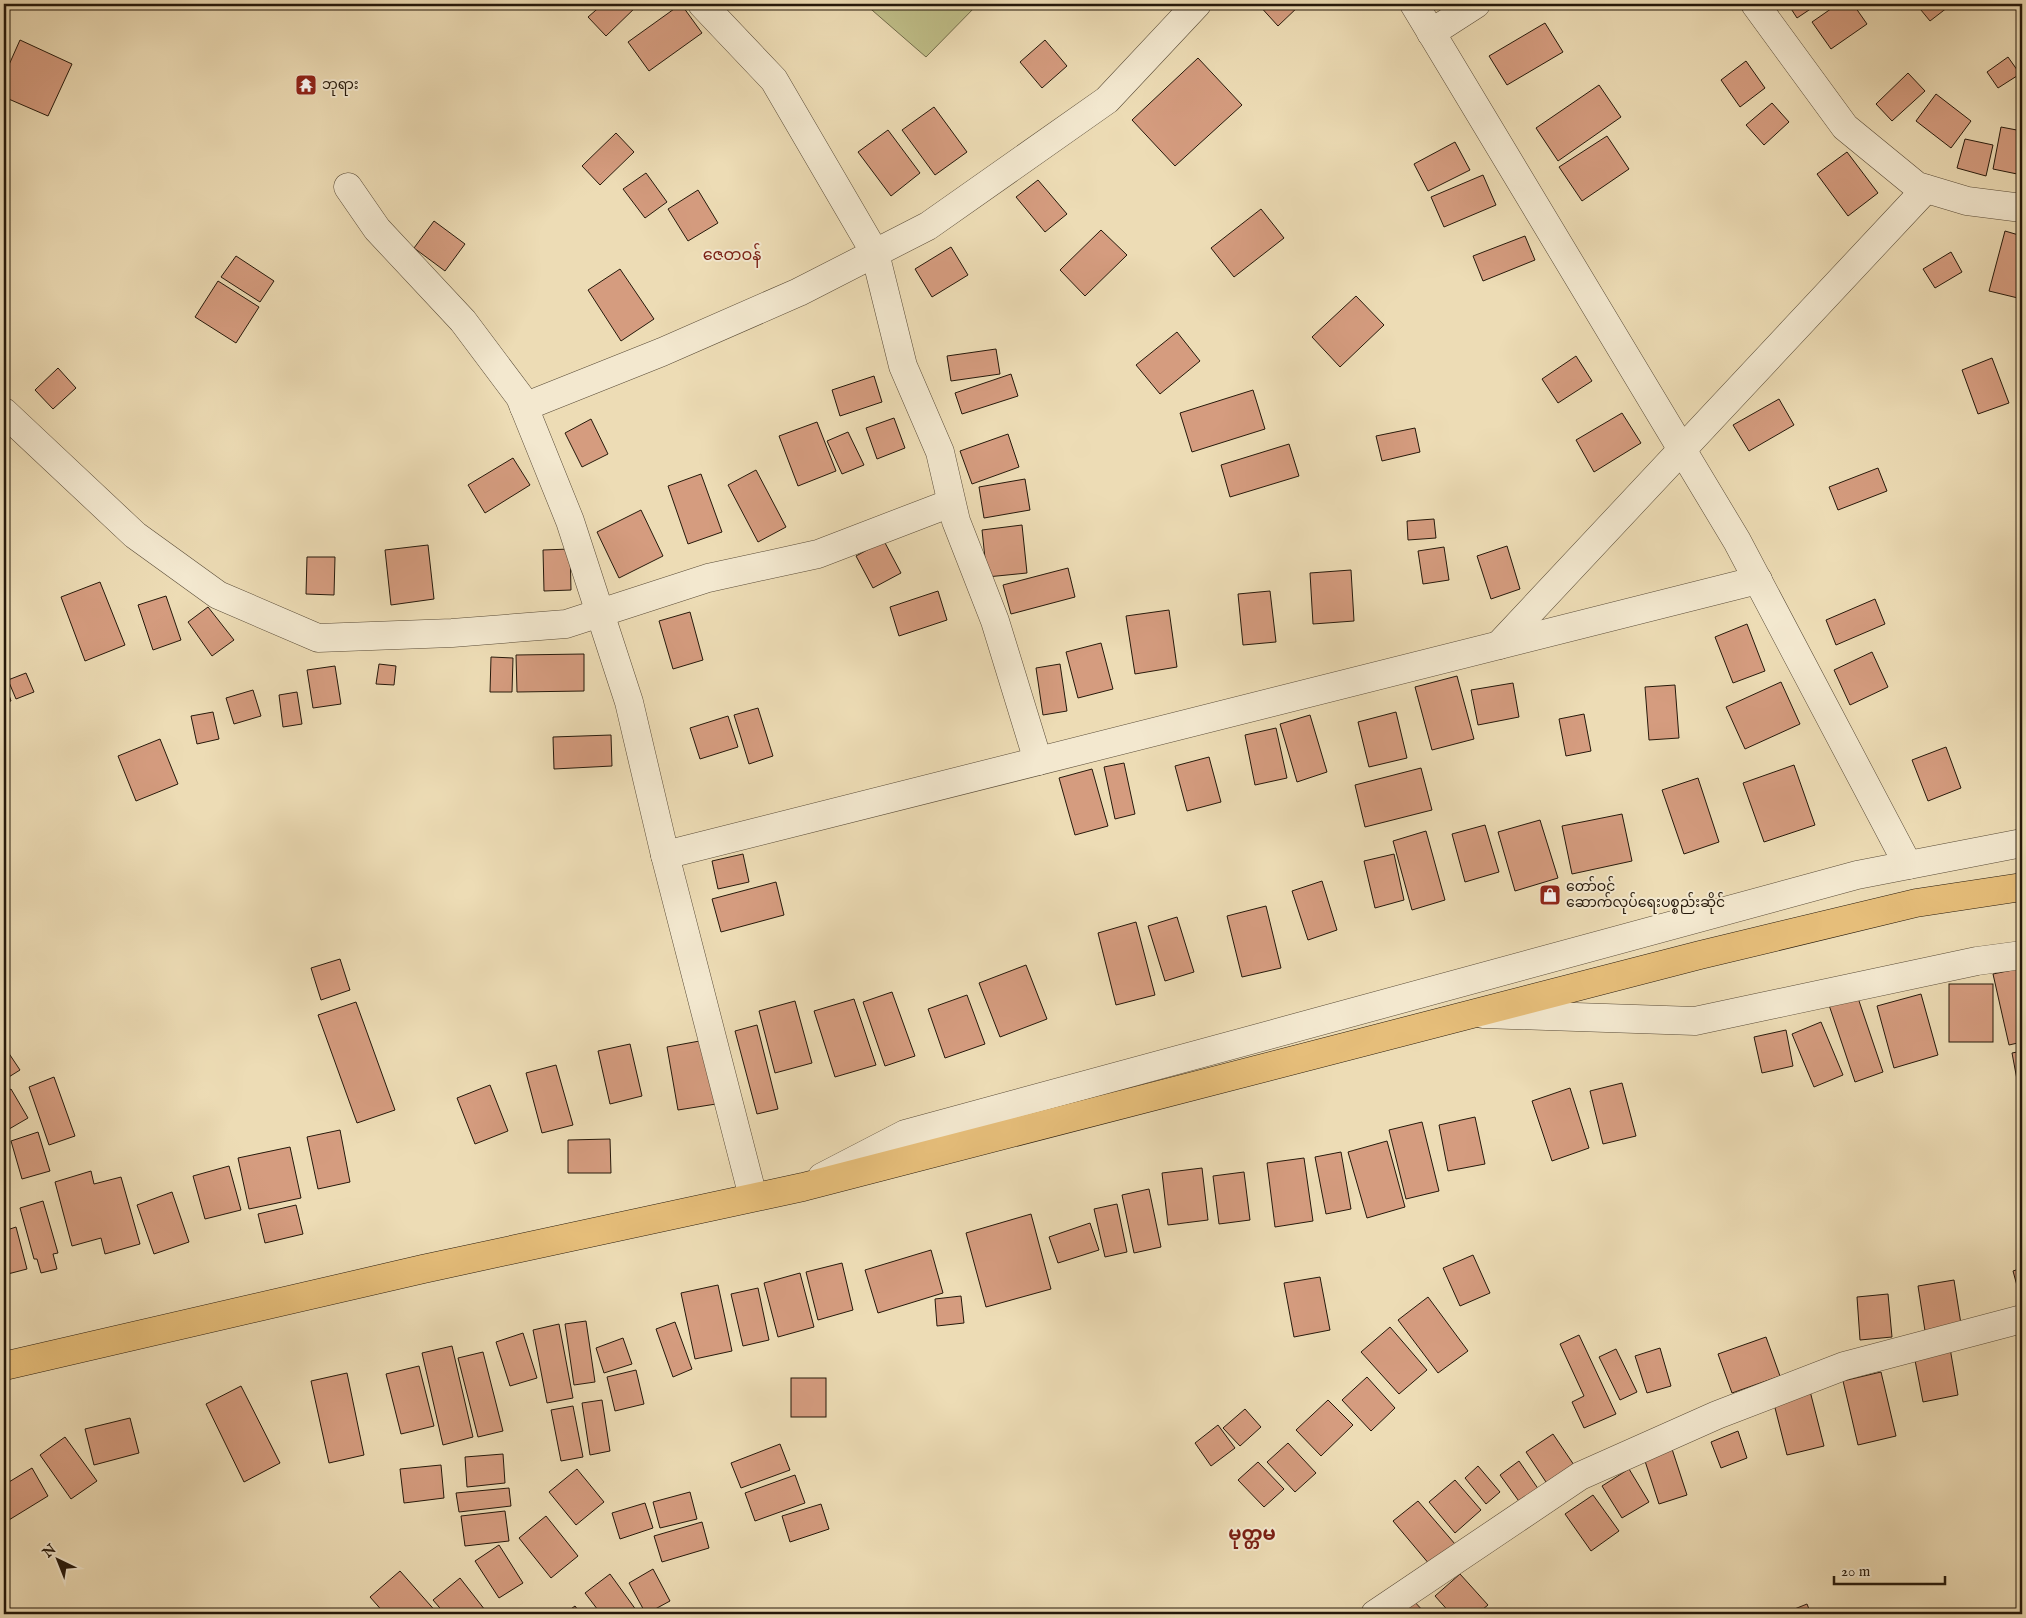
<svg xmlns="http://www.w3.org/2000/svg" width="2026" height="1618" viewBox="0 0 2026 1618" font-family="'IM FELL English','Noto Sans Myanmar',serif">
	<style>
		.green { fill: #bfbe88; stroke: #726c4a }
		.building { fill: #d59c7f; stroke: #26190b }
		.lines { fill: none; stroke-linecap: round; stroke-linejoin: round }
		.minor-casing { stroke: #584a36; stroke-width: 29 }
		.tertiary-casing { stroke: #584a36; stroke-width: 29 }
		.trunk-casing { stroke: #26190b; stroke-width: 29 }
		.minor { stroke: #f3e8cf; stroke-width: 28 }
		.tertiary { stroke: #f3e8cf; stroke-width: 28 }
		.trunk { stroke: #e6be7a; stroke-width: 28 }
		.labels { text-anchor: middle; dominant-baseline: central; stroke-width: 4; stroke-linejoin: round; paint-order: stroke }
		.poi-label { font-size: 14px; fill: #26190b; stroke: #f3e8cf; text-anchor: start }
		.quarter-label { font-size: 16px; fill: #7a1f14; stroke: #f3e8cf }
		.district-label { font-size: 19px; font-weight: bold; fill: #7a1f14; stroke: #f3e8cf }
	</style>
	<rect width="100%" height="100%" fill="#eddcb5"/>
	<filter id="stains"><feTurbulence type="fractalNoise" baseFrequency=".004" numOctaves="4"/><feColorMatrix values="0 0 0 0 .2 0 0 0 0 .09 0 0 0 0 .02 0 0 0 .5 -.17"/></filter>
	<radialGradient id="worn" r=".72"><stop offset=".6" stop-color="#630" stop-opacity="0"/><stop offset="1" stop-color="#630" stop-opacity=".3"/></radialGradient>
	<!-- green -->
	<path class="green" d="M865,4H978L926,57Z"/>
	<!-- building -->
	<g class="building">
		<path d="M603,4H639L606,36L588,17Z"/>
		<path d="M681,4L702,33L649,71L628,42Z"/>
		<path d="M1258,4H1299L1300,5L1278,26Z"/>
		<path d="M1788,4H1818L1797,18Z"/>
		<path d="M1838,4H1853L1867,24L1831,49L1812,22Z"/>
		<path d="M1916,4H1952L1930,21Z"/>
		<path d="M1545,23L1563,52L1507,85L1489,56Z"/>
		<path d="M20,40L72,64L48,116L4,97V76Z"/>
		<path d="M1045,40L1067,66L1042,88L1020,62Z"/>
		<path d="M2008,57L2020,74L1998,88L1987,72Z"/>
		<path d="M1198,58L1242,105L1175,166L1132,120Z"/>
		<path d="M1746,61L1765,88L1740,107L1721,80Z"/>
		<path d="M1908,73L1925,91L1892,121L1876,104Z"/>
		<path d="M1599,85L1621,117L1558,161L1536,128Z"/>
		<path d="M1936,94L1971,121L1951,148L1916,121Z"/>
		<path d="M1772,103L1789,122L1764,145L1746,125Z"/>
		<path d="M934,107L967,152L935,175L902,130Z"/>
		<path d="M2001,127L2022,131V175L1993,169Z"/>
		<path d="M888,130L920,173L891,196L858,152Z"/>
		<path d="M616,133L634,152L600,185L582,166Z"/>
		<path d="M1607,136L1629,169L1582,201L1559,167Z"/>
		<path d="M1965,139L1993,145L1986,176L1957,168Z"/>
		<path d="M1455,142L1470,170L1428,191L1414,164Z"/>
		<path d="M1847,152L1878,193L1848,216L1817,174Z"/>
		<path d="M646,173L667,202L645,218L623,189Z"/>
		<path d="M1483,175L1496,205L1444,227L1431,197Z"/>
		<path d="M1038,180L1067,214L1045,232L1016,197Z"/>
		<path d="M698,190L718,223L688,241L668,209Z"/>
		<path d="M1261,209L1284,238L1234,277L1211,248Z"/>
		<path d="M434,221L465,244L445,271L414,248Z"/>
		<path d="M1101,230L1127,255L1085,296L1060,270Z"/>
		<path d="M2005,231L2022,236V299L1989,291Z"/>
		<path d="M1525,236L1535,260L1483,281L1473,256Z"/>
		<path d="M951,247L968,275L932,297L915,269Z"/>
		<path d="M1951,252L1962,272L1935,288L1923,269Z"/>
		<path d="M236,256L274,281L260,302L221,277Z"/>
		<path d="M620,269L654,319L621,341L588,290Z"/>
		<path d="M218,281L259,307L236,343L195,317Z"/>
		<path d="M1356,296L1384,325L1340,367L1312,337Z"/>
		<path d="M1177,332L1200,361L1160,394L1136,365Z"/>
		<path d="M996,349L1000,374L951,381L947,356Z"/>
		<path d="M1576,356L1592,381L1558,403L1542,379Z"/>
		<path d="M1992,358L2009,403L1978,414L1962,370Z"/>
		<path d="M58,368L76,388L53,409L35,390Z"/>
		<path d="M1011,374L1018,396L962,414L955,393Z"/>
		<path d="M874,376L882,402L840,416L832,390Z"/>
		<path d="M1253,390L1265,429L1192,452L1180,413Z"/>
		<path d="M1779,399L1794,425L1749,451L1733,425Z"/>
		<path d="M1622,413L1641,443L1594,472L1576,440Z"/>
		<path d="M894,418L905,448L877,459L866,428Z"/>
		<path d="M591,419L608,454L582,467L565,433Z"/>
		<path d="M817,422L836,471L798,486L779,436Z"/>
		<path d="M1415,428L1420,452L1382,461L1376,436Z"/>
		<path d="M848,432L864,465L842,474L827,441Z"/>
		<path d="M1008,434L1019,467L972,484L960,451Z"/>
		<path d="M1289,444L1299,476L1230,497L1221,465Z"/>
		<path d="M513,458L530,485L485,513L468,485Z"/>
		<path d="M1878,468L1887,491L1838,510L1829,487Z"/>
		<path d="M756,470L786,527L758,542L728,485Z"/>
		<path d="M701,474L722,532L688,544L668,486Z"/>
		<path d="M1025,479L1030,510L984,518L979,487Z"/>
		<path d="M641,510L663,556L619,578L597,532Z"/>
		<path d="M1434,519L1436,538L1408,540L1407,521Z"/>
		<path d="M1022,525L1027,573L987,577L982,530Z"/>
		<path d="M884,541L901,573L873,588L856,556Z"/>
		<path d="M428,545L434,599L391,605L385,550Z"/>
		<path d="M1507,546L1520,589L1491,599L1477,556Z"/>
		<path d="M1444,547L1449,580L1423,584L1418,551Z"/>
		<path d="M570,549L571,590L544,591L543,550Z"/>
		<path d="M307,557H335L334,595L306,594Z"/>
		<path d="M1068,568L1075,597L1011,614L1003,585Z"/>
		<path d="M1351,570L1354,621L1313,624L1310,573Z"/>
		<path d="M100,582L125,645L85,661L61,597Z"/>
		<path d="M938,591L947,620L899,636L890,607Z"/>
		<path d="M1270,591L1276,642L1243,645L1238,594Z"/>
		<path d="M166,596L181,640L153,650L138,605Z"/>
		<path d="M1875,599L1885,624L1836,645L1826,620Z"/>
		<path d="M208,607L234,640L212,656L188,622Z"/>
		<path d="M1169,610L1177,667L1135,674L1126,616Z"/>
		<path d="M690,612L703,660L673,669L659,621Z"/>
		<path d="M1747,624L1765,671L1733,683L1715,637Z"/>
		<path d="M1101,643L1113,689L1078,698L1066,652Z"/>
		<path d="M1872,652L1888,687L1850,705L1834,670Z"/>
		<path d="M584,654V691L517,692L516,655Z"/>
		<path d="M491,657L513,658L512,692H490Z"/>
		<path d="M379,664L396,666L394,685L376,684Z"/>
		<path d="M1060,664L1067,711L1043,715L1036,668Z"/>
		<path d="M335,666L341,704L313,708L307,670Z"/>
		<path d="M26,673L34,692L16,699L8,680Z"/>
		<path d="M1457,676L1474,739L1432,750L1415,687Z"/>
		<path d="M4,680L11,701L4,703Z"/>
		<path d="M1781,682L1800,724L1745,749L1726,707Z"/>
		<path d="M1513,683L1519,717L1478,725L1471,690Z"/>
		<path d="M1675,685L1679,738L1649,740L1645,687Z"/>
		<path d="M253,690L261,716L234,724L226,698Z"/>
		<path d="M297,692L302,724L283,727L279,695Z"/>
		<path d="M758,708L773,756L749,764L734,715Z"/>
		<path d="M213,712L219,739L197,744L191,716Z"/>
		<path d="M1396,712L1407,758L1369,767L1358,722Z"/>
		<path d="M1584,714L1591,751L1566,756L1559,719Z"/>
		<path d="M1310,715L1327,772L1297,782L1280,724Z"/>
		<path d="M728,716L738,747L700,759L690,728Z"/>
		<path d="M1276,728L1287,778L1255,785L1245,735Z"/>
		<path d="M611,735L612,766L554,769L553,737Z"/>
		<path d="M160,739L178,784L136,801L118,756Z"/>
		<path d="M1946,747L1961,788L1928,801L1912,760Z"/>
		<path d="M1209,757L1221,802L1187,811L1175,766Z"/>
		<path d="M1124,763L1135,814L1115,819L1104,767Z"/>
		<path d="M1794,765L1815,825L1764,842L1743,783Z"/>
		<path d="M1421,768L1432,810L1365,827L1355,785Z"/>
		<path d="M1092,769L1108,826L1075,835L1059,778Z"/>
		<path d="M1698,778L1719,842L1684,854L1662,790Z"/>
		<path d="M1622,814L1632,861L1572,874L1562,826Z"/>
		<path d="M1540,820L1558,878L1515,891L1498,832Z"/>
		<path d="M1485,825L1499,872L1465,882L1452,834Z"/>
		<path d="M1426,831L1445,900L1412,910L1393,841Z"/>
		<path d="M743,854L749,882L718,889L712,861Z"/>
		<path d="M1394,854L1404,900L1375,908L1364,861Z"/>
		<path d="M1322,881L1337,930L1308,940L1292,891Z"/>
		<path d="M776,882L784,915L721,932L712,899Z"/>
		<path d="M1266,906L1281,968L1242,977L1227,916Z"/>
		<path d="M1177,917L1194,972L1165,981L1148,926Z"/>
		<path d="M1136,922L1155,995L1116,1005L1098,933Z"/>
		<path d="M340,959L350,990L321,1000L311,968Z"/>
		<path d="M1026,965L1047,1019L1000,1037L979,983Z"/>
		<path d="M2022,968V1042L2009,1045L1993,974Z"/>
		<rect x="1949" y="984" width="44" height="58"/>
		<path d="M892,992L915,1056L885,1066L863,1002Z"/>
		<path d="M1921,994L1938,1055L1894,1068L1877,1006Z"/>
		<path d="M967,995L985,1044L945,1058L928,1009Z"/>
		<path d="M1857,995L1883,1072L1855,1082L1829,1005Z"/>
		<path d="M854,999L876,1065L835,1077L814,1011Z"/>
		<path d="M795,1001L812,1063L775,1073L759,1011Z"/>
		<path d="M356,1002L395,1110L357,1123L318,1015Z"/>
		<path d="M1821,1022L1843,1075L1814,1087L1792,1034Z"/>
		<path d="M757,1025L778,1109L757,1114L735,1031Z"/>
		<path d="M1786,1030L1793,1066L1762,1073L1754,1037Z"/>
		<path d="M705,1040L716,1104L678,1110L667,1047Z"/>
		<path d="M630,1044L642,1096L610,1104L598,1051Z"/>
		<path d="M4,1046L20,1070L4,1080Z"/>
		<path d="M2022,1051V1085H2018L2012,1053Z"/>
		<path d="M556,1065L573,1125L542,1133L526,1073Z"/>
		<path d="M54,1077L75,1136L49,1145L29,1087Z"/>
		<path d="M1622,1083L1636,1136L1603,1144L1590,1091Z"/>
		<path d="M490,1085L508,1131L475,1144L457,1098Z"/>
		<path d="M1570,1088L1589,1148L1552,1161L1532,1101Z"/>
		<path d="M11,1089L28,1118L4,1132V1093Z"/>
		<path d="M1475,1117L1485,1164L1448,1171L1439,1125Z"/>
		<path d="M1422,1122L1439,1191L1406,1199L1389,1130Z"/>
		<path d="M340,1130L350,1182L318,1189L307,1137Z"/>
		<path d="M38,1132L50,1171L22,1179L11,1141Z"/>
		<path d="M610,1139L611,1173H568V1140Z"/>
		<path d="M1387,1141L1405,1207L1367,1218L1348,1152Z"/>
		<path d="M290,1147L301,1198L249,1209L238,1158Z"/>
		<path d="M1341,1152L1351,1209L1326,1214L1315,1157Z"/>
		<path d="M1304,1158L1313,1221L1275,1227L1267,1163Z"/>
		<path d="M229,1166L241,1210L205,1219L193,1176Z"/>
		<path d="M1202,1168L1208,1220L1168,1225L1162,1173Z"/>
		<path d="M91,1171L94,1184L121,1177L140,1244L105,1254L101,1238L72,1246L55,1182Z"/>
		<path d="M1244,1172L1250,1220L1219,1224L1213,1176Z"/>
		<path d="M1149,1189L1161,1247L1134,1253L1122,1195Z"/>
		<path d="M172,1192L189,1242L154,1254L137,1205Z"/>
		<path d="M43,1201L58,1253L53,1254L57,1269L41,1273L37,1259H34L20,1208Z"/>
		<path d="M1117,1204L1127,1252L1105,1257L1094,1209Z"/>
		<path d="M296,1205L303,1234L265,1243L258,1214Z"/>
		<path d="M1031,1214L1051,1289L986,1307L966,1233Z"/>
		<path d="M1090,1223L1099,1250L1058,1263L1049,1237Z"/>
		<path d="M16,1227L27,1269L4,1275V1231Z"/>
		<path d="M931,1250L943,1293L878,1313L865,1270Z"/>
		<path d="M1473,1255L1490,1293L1460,1306L1443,1268Z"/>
		<path d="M842,1263L853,1310L818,1320L806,1272Z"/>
		<path d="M2022,1268V1304L2013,1271Z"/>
		<path d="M800,1273L814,1327L778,1337L764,1283Z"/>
		<path d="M1320,1277L1330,1330L1294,1337L1284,1283Z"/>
		<path d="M1954,1280L1961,1324L1925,1331L1918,1286Z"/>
		<path d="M718,1285L732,1351L695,1359L681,1293Z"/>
		<path d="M758,1288L769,1340L743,1346L731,1294Z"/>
		<path d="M1888,1294L1892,1337L1860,1340L1857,1297Z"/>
		<path d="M961,1296L964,1323L937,1326L935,1299Z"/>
		<path d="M1428,1297L1468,1351L1438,1373L1398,1320Z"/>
		<path d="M586,1321L595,1382L574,1385L565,1324Z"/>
		<path d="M675,1322L692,1369L673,1377L656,1329Z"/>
		<path d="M559,1324L573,1398L547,1403L533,1330Z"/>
		<path d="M1390,1327L1427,1370L1399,1394L1361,1352Z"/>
		<path d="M523,1333L537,1378L510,1386L496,1342Z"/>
		<path d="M1579,1335L1616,1414L1584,1428L1572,1402L1584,1396L1560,1344Z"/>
		<path d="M1766,1337L1780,1376L1732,1393L1718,1354Z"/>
		<path d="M623,1338L632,1364L604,1373L596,1348Z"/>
		<path d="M452,1346L473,1437L443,1445L422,1353Z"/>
		<path d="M1660,1348L1671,1386L1647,1393L1635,1356Z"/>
		<path d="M1950,1348L1958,1395L1923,1402L1914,1355Z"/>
		<path d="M1616,1349L1637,1392L1620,1400L1599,1357Z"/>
		<path d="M483,1352L503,1431L478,1437L458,1358Z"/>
		<path d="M419,1366L434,1426L401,1434L386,1374Z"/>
		<path d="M636,1370L644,1404L615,1411L607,1377Z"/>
		<path d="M1881,1372L1896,1436L1858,1445L1843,1381Z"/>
		<path d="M347,1373L364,1455L329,1463L311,1381Z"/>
		<path d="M1367,1377L1395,1408L1371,1431L1342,1400Z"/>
		<rect x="791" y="1378" width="35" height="39"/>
		<path d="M241,1386L280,1463L244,1482L206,1404Z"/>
		<path d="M1810,1391L1824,1446L1787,1455L1773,1400Z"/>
		<path d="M602,1400L610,1451L590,1455L582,1403Z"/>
		<path d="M1328,1400L1353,1425L1321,1456L1296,1430Z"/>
		<path d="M573,1406L583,1457L561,1461L551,1410Z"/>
		<path d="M1245,1409L1261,1427L1240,1446L1223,1428Z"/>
		<path d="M130,1418L139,1453L94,1465L85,1429Z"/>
		<path d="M1218,1425L1235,1448L1211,1466L1195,1443Z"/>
		<path d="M1738,1431L1747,1458L1721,1468L1711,1442Z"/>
		<path d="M1553,1434L1576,1468L1548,1485L1526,1452Z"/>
		<path d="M65,1437L97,1481L71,1499L40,1455Z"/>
		<path d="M1288,1443L1316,1473L1295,1492L1267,1462Z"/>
		<path d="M780,1444L790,1470L741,1488L731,1463Z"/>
		<path d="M1672,1449L1687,1495L1659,1504L1644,1458Z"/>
		<path d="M503,1454L505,1483L467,1487L465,1457Z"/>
		<path d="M1519,1461L1539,1490L1521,1504L1500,1475Z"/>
		<path d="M1258,1462L1284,1489L1264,1507L1238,1480Z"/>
		<path d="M441,1465L444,1498L404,1503L400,1469Z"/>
		<path d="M1478,1466L1500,1492L1486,1504L1465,1478Z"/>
		<path d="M32,1468L48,1496L4,1523V1485Z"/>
		<path d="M577,1469L604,1502L576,1525L549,1492Z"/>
		<path d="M1629,1469L1649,1502L1622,1518L1602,1486Z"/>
		<path d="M795,1475L805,1503L755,1521L745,1493Z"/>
		<path d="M1455,1480L1481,1510L1455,1533L1429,1502Z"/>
		<path d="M509,1488L511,1506L459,1512L456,1493Z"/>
		<path d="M690,1492L697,1519L660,1528L653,1502Z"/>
		<path d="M1593,1495L1619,1531L1591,1551L1565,1514Z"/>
		<path d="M1418,1501L1455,1544L1430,1565L1393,1521Z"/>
		<path d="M645,1503L653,1528L620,1539L612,1513Z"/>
		<path d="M821,1504L829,1529L790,1542L782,1516Z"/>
		<path d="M505,1511L509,1541L465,1546L461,1516Z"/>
		<path d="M546,1516L578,1556L551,1578L519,1538Z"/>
		<path d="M702,1522L709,1548L662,1562L654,1536Z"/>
		<path d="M499,1545L523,1583L499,1598L475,1561Z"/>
		<path d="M653,1569L670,1601L646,1614L629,1583Z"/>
		<path d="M400,1571L438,1614H385L370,1597Z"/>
		<path d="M610,1574L639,1614H601L585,1593Z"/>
		<path d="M1460,1574L1488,1605L1477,1614H1451L1435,1596Z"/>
		<path d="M460,1578L485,1610L479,1614H445L433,1600Z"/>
		<path d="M1411,1598L1426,1614H1395Z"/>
		<path d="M1807,1604L1811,1614H1782Z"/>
		<path d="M575,1606L581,1614H564Z"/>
	</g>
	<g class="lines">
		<!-- minor casing -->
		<g class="minor-casing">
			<g id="minor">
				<path d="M702,4L774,80L875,253L903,366L940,452L956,521L995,621L1038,761"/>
				<path d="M1414,4L1737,541L1908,865"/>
				<path d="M1755,4L1845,127L1917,186L1967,201L2022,208"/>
				<path d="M1431,33L1476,4"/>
				<path d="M348,187L377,229L463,321L520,397L570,521L629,702L665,855L753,1197"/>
				<path d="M524,407L662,352L799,292L928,226L1107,100L1197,4"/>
				<path d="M4,412L135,535L218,595L318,638L452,633L566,624L708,578L818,554L951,503"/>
				<path d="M1499,645L1926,189"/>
				<path d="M665,855L1758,580"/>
				<path d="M1483,1014L1695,1021L1977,961L2022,955"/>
				<path d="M1375,1614L1580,1476L1717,1415L1844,1366L2022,1319"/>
			</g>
		</g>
		<!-- tertiary casing -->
		<g class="tertiary-casing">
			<path id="tertiary" d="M822,1177L905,1134L1857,875L2022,843"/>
		</g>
		<!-- trunk casing -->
		<g class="trunk-casing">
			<path id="trunk" d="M4,1366L423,1269L803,1187L1700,955L1916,903L2022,887"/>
		</g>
		<!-- minor -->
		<use href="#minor" class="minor"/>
		<!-- tertiary -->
		<use href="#tertiary" class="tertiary"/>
		<!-- trunk -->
		<use href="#trunk" class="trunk"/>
	</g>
	<!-- icons -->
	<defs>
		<g id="temple-square" transform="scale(1.125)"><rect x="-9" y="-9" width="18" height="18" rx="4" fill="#8f2418" stroke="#f3e8cf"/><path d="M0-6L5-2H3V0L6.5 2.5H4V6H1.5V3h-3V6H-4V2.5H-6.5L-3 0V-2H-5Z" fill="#fff"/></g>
		<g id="shop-square" transform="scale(1.125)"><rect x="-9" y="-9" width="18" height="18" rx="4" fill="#8f2418" stroke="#f3e8cf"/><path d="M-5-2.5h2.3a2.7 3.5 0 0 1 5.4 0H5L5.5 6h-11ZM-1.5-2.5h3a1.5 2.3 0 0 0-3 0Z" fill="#fff"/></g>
	</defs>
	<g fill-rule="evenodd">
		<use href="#temple-square" x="306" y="85"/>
		<use href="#shop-square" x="1550" y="895"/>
	</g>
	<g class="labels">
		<!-- poi labels -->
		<g class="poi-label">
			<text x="322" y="85">ဘုရား</text>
			<text x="1566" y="887">တော်ဝင်<tspan x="1566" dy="16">ဆောက်လုပ်ရေးပစ္စည်းဆိုင်</tspan></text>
		</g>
		<!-- quarter labels -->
		<g class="quarter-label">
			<text x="732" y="256">ဇေတဝန်</text>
		</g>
		<!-- district labels -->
		<g class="district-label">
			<text x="1252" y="1535">မုတ္တမ</text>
		</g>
	</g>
	<!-- margin -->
	<rect width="2026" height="1618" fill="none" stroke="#eddcb5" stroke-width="20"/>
	<rect x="5" y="5" width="2016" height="1608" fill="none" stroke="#26190b" stroke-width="2.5"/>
	<rect x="10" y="10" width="2006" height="1598" fill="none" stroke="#26190b"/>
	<!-- north arrow -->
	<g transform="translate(58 1560) rotate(317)" stroke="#f3e8cf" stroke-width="4" paint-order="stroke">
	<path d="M0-4L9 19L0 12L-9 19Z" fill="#26190b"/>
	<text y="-8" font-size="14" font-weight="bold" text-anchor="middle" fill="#26190b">N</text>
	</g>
	<!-- scale -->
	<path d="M1834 1576v8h111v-8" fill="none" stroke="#26190b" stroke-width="2.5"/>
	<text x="1841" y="1576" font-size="15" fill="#26190b" stroke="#f3e8cf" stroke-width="4" paint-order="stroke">20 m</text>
	<rect width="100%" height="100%" filter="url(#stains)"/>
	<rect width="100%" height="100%" fill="url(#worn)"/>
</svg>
